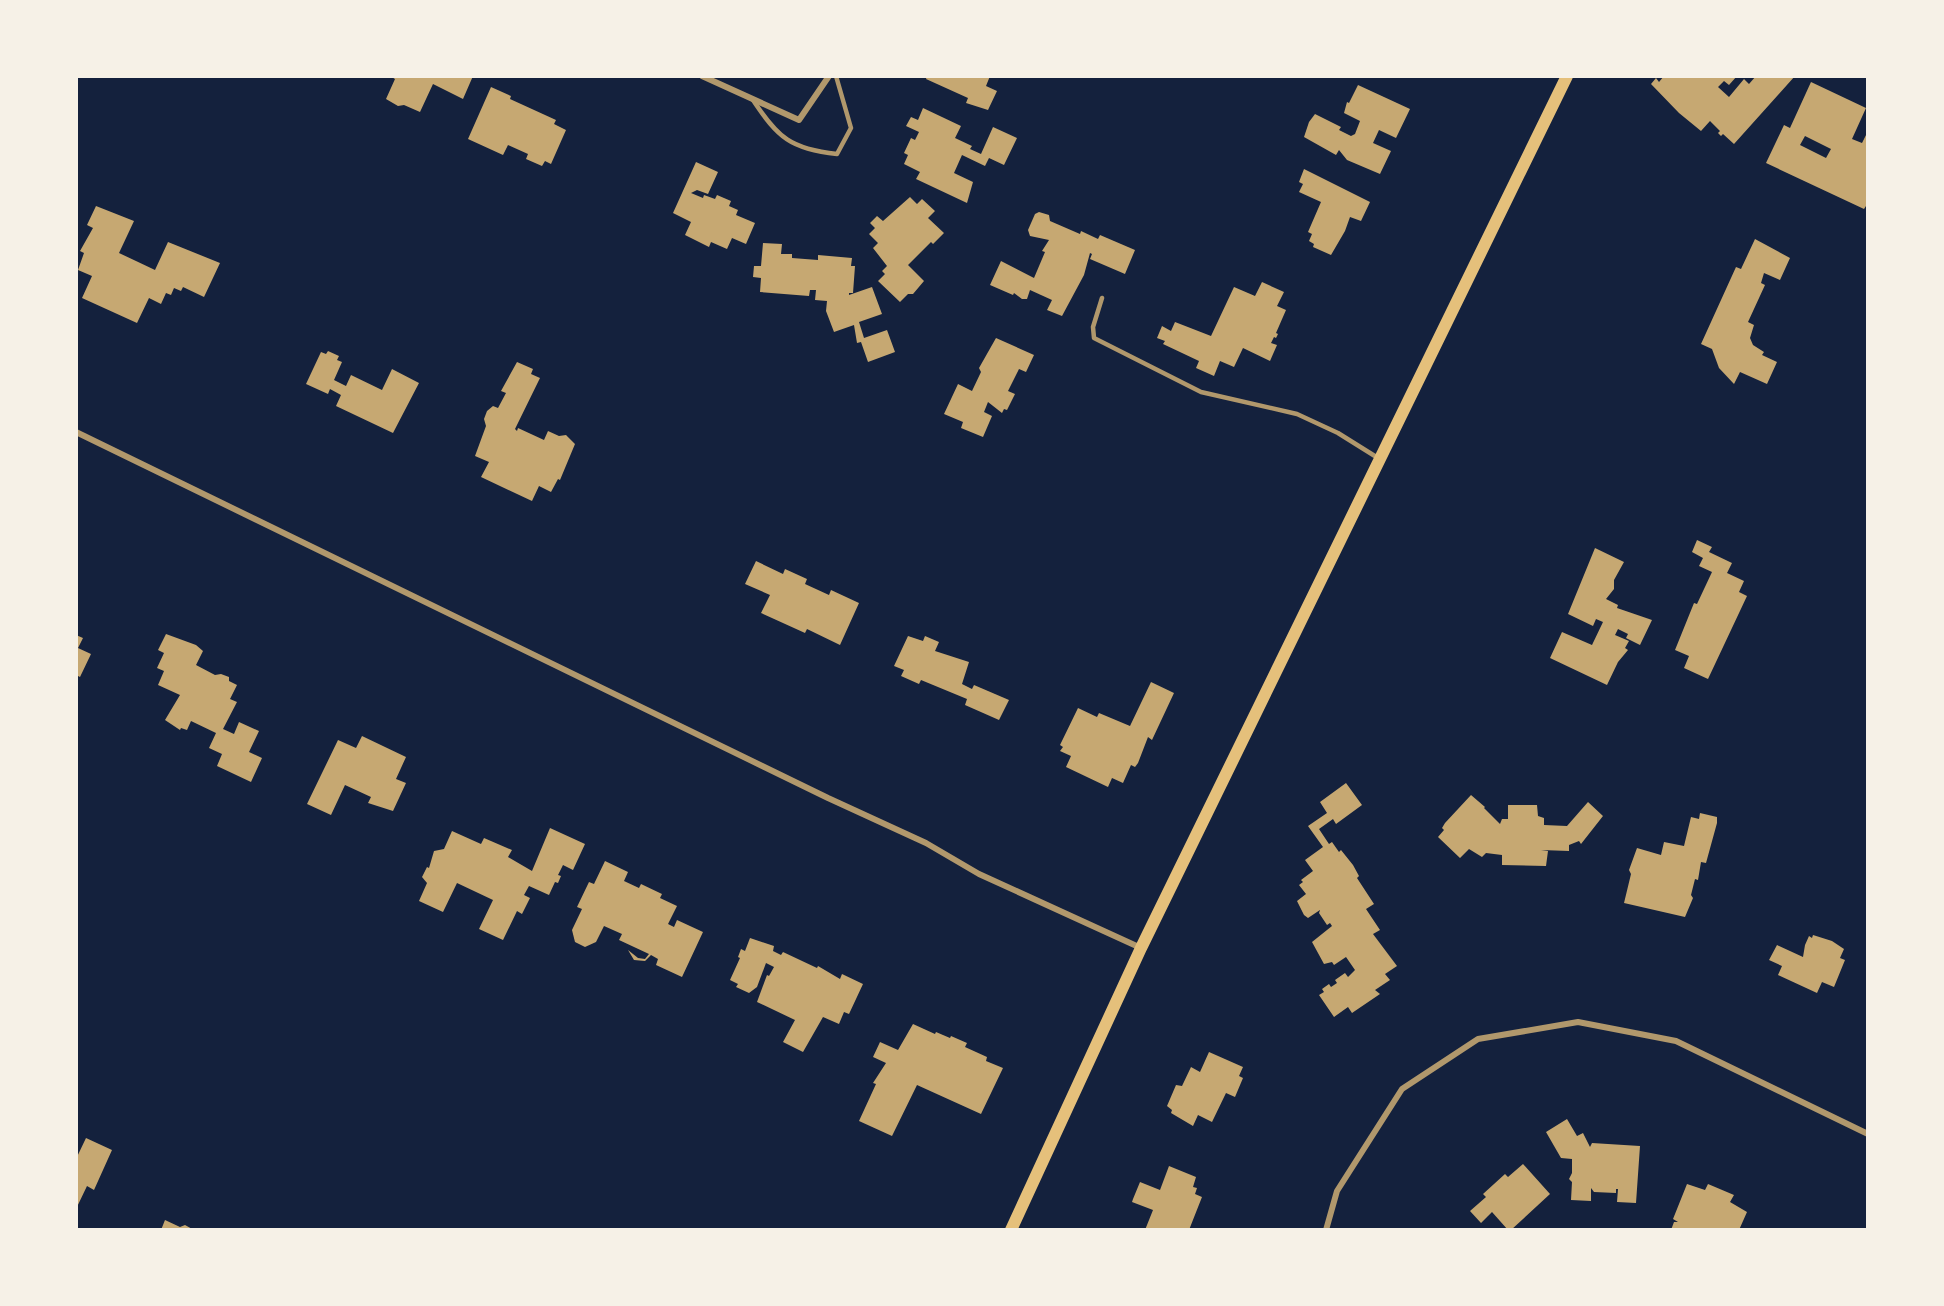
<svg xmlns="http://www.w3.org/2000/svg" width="1944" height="1306" viewBox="0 0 1944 1306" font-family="'Nunito Sans',sans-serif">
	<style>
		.building { fill: #c6a872; fill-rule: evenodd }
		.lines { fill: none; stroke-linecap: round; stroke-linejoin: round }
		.service { stroke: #b1986c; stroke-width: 4.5 }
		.minor { stroke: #b1986c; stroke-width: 6 }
		.secondary { stroke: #e5c07b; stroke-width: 12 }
	</style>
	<rect width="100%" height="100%" fill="#14213d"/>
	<!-- building -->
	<g class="building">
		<path d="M390,76H473L463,99L433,84L420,112L404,105L398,106L386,99L395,79Z"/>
		<path d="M927,76H990L986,86L997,91L988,110L966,103L968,98L926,79Z"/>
		<path d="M1664,76H1737L1729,85L1724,81L1718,87L1729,97L1744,79L1749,84L1756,76H1795L1734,144L1723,134L1721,136L1718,133L1720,131L1710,121L1701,131L1679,113L1651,84L1656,78L1659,82Z"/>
		<path d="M1811,82L1866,108L1852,139L1862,143L1868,131V203L1864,209L1766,163L1784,125L1790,128ZM1805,136L1831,149L1826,158L1800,145Z"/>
		<path d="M1358,85L1410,109L1396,138L1379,130L1373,143L1391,151L1380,174L1347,160L1339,150L1336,155L1304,137L1309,122L1315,114L1341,127L1339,130L1351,136L1355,134L1360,121L1344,113L1347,102L1349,103Z"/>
		<path d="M491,87L511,96L510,99L556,120L554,124L566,130L551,164L545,161L542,166L526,159L528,154L508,145L503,155L468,139Z"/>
		<path d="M923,108L961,126L955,138L972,146L970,149L981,154L993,127L1017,138L1004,165L989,158L985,166L962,155L954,173L973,182L967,203L916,179L920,172L904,164L908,155L904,153L911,138L915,140L919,132L906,126L911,117L918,120Z"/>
		<path d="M696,162L718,172L708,194L697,190L691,193L703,198L704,195L715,199L717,195L731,201L729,206L738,210L736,215L755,223L746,244L732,238L727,249L711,242L709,247L685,235L691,222L673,213Z"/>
		<path d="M1304,169L1370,202L1361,221L1350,217L1345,231L1331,255L1313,247L1314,244L1309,241L1312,234L1308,232L1321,202L1299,192L1303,184L1299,182Z"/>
		<path d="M910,197L917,204L922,199L935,211L928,218L944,233L933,244L931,242L908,265L924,281L913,294H908L900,302L878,281L885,274L882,271L887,266L873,248L878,243L869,234L875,228L870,223L877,216L883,221Z"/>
		<path d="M96,206L134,221L119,253L136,261L155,270L168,242L220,263L204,297L183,287L181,291L174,288L171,295L166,293L161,304L149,298L137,323L82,298L92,276L78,270L84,253L80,251L93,228L87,225Z"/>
		<path d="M1039,212L1049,215L1050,221L1080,234L1081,231L1098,239L1100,235L1135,250L1125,274L1090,259L1092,254L1090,253L1084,275L1062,316L1047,310L1052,300L1030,290L1027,299H1022L1014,293L1013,295L990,285L1001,261L1034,278L1045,252L1042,251L1049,240L1030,236L1028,230L1035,214Z"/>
		<path d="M1755,239L1790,258L1780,280L1764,273L1761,283L1765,285L1748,322L1754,325L1750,338L1753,345L1764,352L1762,355L1777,362L1767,384L1740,372L1734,384L1719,368L1712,349L1701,344L1736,267L1741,269Z"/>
		<path d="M763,243L782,244L781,254H792V258L818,260V255L852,258L851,266H855L853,293H849V295L872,287L882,314L859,322L864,338L887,330L895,352L868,362L861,342L857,343L854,325L834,332L826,311L827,301L815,300L816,290H810L809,296L760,292L761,278L753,277L754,266H761Z"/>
		<path d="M1262,282L1284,292L1277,306L1286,310L1276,333L1278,334L1276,338L1274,337L1271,343L1277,345L1270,361L1243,348L1234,367L1220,361L1214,376L1196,368L1199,361L1163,344L1165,341L1157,338L1162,326L1171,331L1175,322L1211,336L1234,287L1255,296Z"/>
		<path d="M996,338L1034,355L1026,372L1019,369L1008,391L1015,394L1007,410L1004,409L1002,413L988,402L984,412L992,416L983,437L961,428L963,422L944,414L958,384L972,391L981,372L979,368Z"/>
		<path d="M328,351L339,356L337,360L342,362L334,380L346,386L351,375L382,390L392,369L419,383L393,433L336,406L341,395L330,389L328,394L306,384L321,352L326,354Z"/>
		<path d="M517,362L533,369L531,374L540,378L515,429L517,431L518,428L544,440L548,431L559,436L566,435L575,444L560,480L558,479L551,492L539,486L532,501L481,477L489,462L475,456L486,426L484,419L487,411L493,406L498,408L506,393L501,391Z"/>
		<path d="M1697,540L1712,547L1709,552L1732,563L1727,573L1744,581L1739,592L1747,596L1708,679L1684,668L1689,656L1675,650L1694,603L1697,604L1712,572L1699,566L1703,558L1692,552Z"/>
		<path d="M1595,548L1624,562L1614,580V589L1606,599L1618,605L1617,608L1652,620L1640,645L1626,638L1628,634L1618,629L1615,635L1629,641L1625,648L1628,650L1618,662L1607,685L1550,658L1562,632L1592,645L1603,622L1596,619L1593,626L1568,614Z"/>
		<path d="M756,561L783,574L785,569L807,579L805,584L829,595L831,590L859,603L840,645L807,629L805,633L761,613L770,595L745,584Z"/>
		<path d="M166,634L196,645L203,651L196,665L215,675L221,674L229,677V681L237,685L230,699L237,702L223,729L234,734L239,722L259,731L249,752L262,758L251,782L217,766L222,754L209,748L216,733L191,721L187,730L181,728L180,730L165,720L180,695L158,685L164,671L157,668L164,653L158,650Z"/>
		<path d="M76,635L83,638L78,648L91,654L80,677L76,675Z"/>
		<path d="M908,636L923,641L925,636L939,642L935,651L969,662L962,684L972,689L974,685L1009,700L999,720L965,705L967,699L921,680L919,684L901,676L904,670L894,666Z"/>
		<path d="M1151,682L1174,693L1152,740L1148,737L1138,763L1135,767L1131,765L1123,783L1112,778L1108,787L1066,767L1071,756L1060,751L1063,747L1060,745L1078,708L1097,717L1099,713L1130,726Z"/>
		<path d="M362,736L406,757L396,779L406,783L393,811L368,803L371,797L345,785L331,815L307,804L338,740L356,748Z"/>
		<path d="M1346,783L1362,805L1336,824L1333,819L1319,829L1329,844L1332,842L1339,852L1341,850L1353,865L1359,876L1357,878L1374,904L1366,909L1380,930L1373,934L1397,966L1385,974L1390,980L1375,990L1380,994L1352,1013L1348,1007L1334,1017L1319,995L1324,992L1322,989L1329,984L1331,987L1337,983L1335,980L1345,973L1348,977L1355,970L1346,957L1334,965L1332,962L1324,964L1312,942L1332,926L1330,923L1327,925L1319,913L1320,910L1308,918L1304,915L1297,901L1306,894L1299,885L1303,882L1301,880L1313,871L1305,860L1323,847L1308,826L1327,813L1320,802Z"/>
		<path d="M1471,795L1485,807L1484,808L1500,824L1502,819H1508V805H1537L1538,816L1544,818V825L1567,826L1588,802L1603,816L1581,844L1579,841L1569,845V851L1541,850L1548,851L1546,866L1502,865V855L1486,853L1482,857L1469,849L1460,858L1438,837L1444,830L1442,828L1445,823Z"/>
		<path d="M1700,813L1717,817V823L1706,863L1701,862L1698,880L1695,879L1691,895L1693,898L1685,917L1624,903L1631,874L1629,870L1637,848L1661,855L1664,842L1684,846L1691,817L1699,819Z"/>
		<path d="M550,828L585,844L573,870L563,865L558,875L561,876L558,883L555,882L549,895L529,886L524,895L530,898L522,914L517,911L503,940L479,929L493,900L457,883L443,912L419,901L427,883L422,877L427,867L429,868L434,851L444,849L452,831L481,844L484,838L512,850L508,857L532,871Z"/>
		<path d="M605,861L628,872L624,881L639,888L641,884L662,894L660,898L677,906L668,924L674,927L677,920L703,932L682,977L656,965L658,959L651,955L645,961L634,960L628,950L638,958L645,959L649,954L619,940L622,934L604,926L596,942L585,947L575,942L572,930L582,909L577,907L589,882L594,884Z"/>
		<path d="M1813,935L1832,941L1844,949L1840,958L1845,960L1834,987L1822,982L1817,993L1778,975L1782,966L1769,960L1777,945L1803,957L1805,945L1809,936L1812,938Z"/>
		<path d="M750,938L774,946L773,951L781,955L783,952L817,968L818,966L840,979L842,974L863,984L849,1014L844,1012L839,1024L823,1017L803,1052L783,1042L795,1020L757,1002L767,975L769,976L774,967L766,963L757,987L749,993L736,987L738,984L730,980L740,958L738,957L741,949L745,951Z"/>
		<path d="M913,1024L935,1034L936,1032L950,1038L951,1036L967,1043L965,1047L987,1057L986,1061L1003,1068L981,1114L917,1085L892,1136L859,1121L876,1084L873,1083L886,1063L873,1057L880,1042L898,1050Z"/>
		<path d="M1209,1052L1243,1067L1239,1076L1243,1078L1235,1097L1226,1093L1212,1122L1198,1115L1193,1126L1171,1113L1172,1110L1167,1106L1176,1085L1182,1086L1191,1067L1200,1072Z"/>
		<path d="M1567,1119L1577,1136L1583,1133L1590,1147L1592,1143L1640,1146L1636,1203L1617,1202L1618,1189H1616V1193L1594,1192L1591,1188V1201L1571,1200L1572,1182L1569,1179L1572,1173V1159L1561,1158L1546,1132Z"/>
		<path d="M86,1138L112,1150L94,1190L87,1186L76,1209V1159Z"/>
		<path d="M1523,1164L1550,1194L1511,1230H1508L1492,1212L1481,1223L1470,1211L1486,1197L1483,1194L1505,1174L1508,1177Z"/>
		<path d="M1169,1166L1196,1177L1193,1187L1197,1188L1195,1194L1202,1197L1189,1230H1145L1153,1210L1132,1202L1133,1199L1140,1182L1160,1190Z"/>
		<path d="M1687,1184L1705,1190L1708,1184L1734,1195L1730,1202L1747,1212L1739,1230H1671L1674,1222H1678L1673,1219Z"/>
		<path d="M165,1220L180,1227L185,1225L194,1230H161Z"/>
	</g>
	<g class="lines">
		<!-- service -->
		<g class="service">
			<path d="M753,100C778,138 791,149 837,154L851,128L836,76"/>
			<path d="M1102,298L1093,327L1094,338L1201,392L1297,414L1338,433L1378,458"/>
		</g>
		<!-- minor -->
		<g class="minor">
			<path d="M702,76L799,120L829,76"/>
			<path d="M76,432L828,798L926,843L979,874L1141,948"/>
			<path d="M1326,1230L1337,1191L1402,1089L1478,1039L1578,1022L1676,1041L1868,1134"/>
		</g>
		<!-- secondary -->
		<path class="secondary" d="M1011,1230L1141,948L1567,76"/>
	</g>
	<!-- border -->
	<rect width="1944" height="1306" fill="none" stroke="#f6f1e7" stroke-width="156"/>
</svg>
